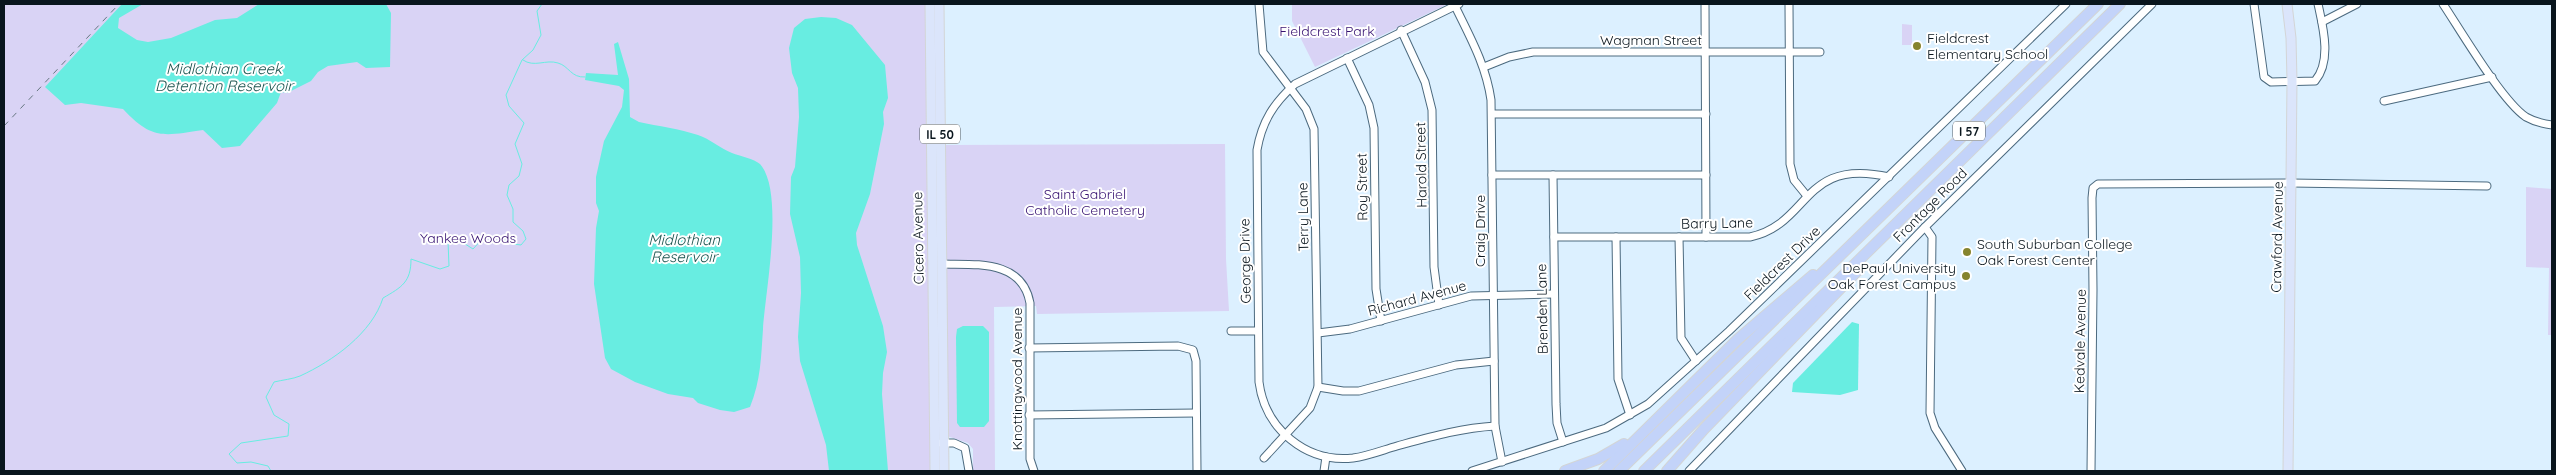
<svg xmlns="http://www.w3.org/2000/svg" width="2556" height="475" viewBox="0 0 2556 475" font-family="Quicksand,sans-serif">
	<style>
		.green { fill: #d9d3f5 }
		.water { fill: #68ede1 }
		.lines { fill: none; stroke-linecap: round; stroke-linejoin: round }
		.stream { stroke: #68ede1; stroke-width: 1 }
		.minor-casing { stroke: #4c6a7f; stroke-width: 9 }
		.major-casing { stroke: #d3d5d6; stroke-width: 11 }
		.highway-casing { stroke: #d3d5d6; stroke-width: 12 }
		.minor { stroke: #fff; stroke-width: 7 }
		.major { stroke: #dbe5fb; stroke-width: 9 }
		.highway { stroke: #c3d3f9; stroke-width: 10 }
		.rail { stroke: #677782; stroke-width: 1; stroke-dasharray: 6 6; stroke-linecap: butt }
		.poi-dot { fill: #86842d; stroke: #fff; stroke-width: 2 }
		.labels { text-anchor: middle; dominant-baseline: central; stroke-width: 4; stroke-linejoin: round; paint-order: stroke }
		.shield { fill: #fff; stroke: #535b61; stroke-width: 1 }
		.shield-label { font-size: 12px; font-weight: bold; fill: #09151d }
		.park-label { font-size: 14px; fill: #371271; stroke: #fff }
		.poi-label { font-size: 14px; fill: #09151d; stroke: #fff; text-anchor: start }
		.street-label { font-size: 14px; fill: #09151d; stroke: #fff }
		.water-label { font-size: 15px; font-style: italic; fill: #1c5550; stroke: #fff }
	</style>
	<rect width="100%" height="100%" fill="#dcf0ff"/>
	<!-- green -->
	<g class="green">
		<path d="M4,4H927L932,471H4Z"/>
		<path d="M1292,4H1448L1315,67L1292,21Z"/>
		<path d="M1902,24L1912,25V45H1902Z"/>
		<path d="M1225,144L1226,259L1229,311L1037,314L1036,306L994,307L995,471H973V449L968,443L947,436L943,145Z"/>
		<path d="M2526,187L2552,189V335H2548L2549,268L2526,267Z"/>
	</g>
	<!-- water -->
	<g class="water">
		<path d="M122,4H143L119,18L118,28L137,40L148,42L171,38L215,20L237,18L259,4H386L391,13L390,67L366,68L357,62L328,66L318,72L311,81L287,93L281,92L277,103L240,146L222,148L203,130C163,136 152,140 123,109L81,103L65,105L45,87Z"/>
		<path d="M821,17L836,18L852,25L885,65L888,98L883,112L884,124L870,194L856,233L857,245L883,326L887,352L883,373L882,394L888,471H829L826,445L800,361L798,337L801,293L800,257L790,214L791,177L795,167L799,117L798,88L792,73L789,48L794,28L805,19Z"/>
		<path d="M618,42L629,79L630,117L639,122C658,126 680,129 698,135C710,139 720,148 732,153C740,156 754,159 760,164C785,192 765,293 763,329C761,357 761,380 750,407L734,412L720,410L698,403L693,398L668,394L635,382L611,369L605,358L594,284L596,228L599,211L596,203V177L604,141L622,107L624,90L619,86L585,80L586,73L618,75L614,44Z"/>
		<path d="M1852,322L1859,324L1858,390L1840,395L1792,392L1793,383Z"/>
		<path d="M963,326H983L989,332V421L984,427H960L957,423L956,337L957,329Z"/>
	</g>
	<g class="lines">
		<!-- stream -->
		<g class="stream">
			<path d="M523,60C534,68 546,59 558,63C569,66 571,78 585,77"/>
			<path d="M271,471L268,466L251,462L237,463L229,454L241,443L288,436L289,424L274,415L266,397L274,382C282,380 293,379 300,376C333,361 372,333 383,298C402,287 411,282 411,259L440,269L449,266L448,241L462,242L473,249L485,236C502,236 505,244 521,245L526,239L523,231L513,222V209L507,195L509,185L519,176L522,164L515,144L524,123L509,106L506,95L522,60L533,50L541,35L537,11L542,4"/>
		</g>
		<!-- minor casing -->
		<g class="minor-casing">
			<g id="minor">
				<path d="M1259,4L1263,52L1306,109L1314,129L1318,387L1310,408L1264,458"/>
				<path d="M1459,4L1295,84C1274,103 1262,121 1257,150L1259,382C1265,429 1306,463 1353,458C1368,456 1383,450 1397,446C1430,437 1461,428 1495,426"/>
				<path d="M1705,4L1706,237"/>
				<path d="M1789,4L1790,164L1794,180L1807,196"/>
				<path d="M2254,4L2264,77L2271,82L2315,81C2332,61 2323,27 2318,4"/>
				<path d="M2443,4C2461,31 2502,101 2526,117C2535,122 2543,124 2552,125"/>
				<path d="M1455,6C1470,37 1486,65 1491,100L1495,426L1502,462"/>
				<path d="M2322,22L2357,4"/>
				<path d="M1401,30L1425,82L1432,110L1434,267L1439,305"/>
				<path d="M1347,58L1369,105L1374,128L1376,289L1381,321"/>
				<path d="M1484,67L1509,57L1533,52H1820"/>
				<path d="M2384,101L2492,77"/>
				<path d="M1492,114H1706"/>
				<path d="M1492,175H1706"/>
				<path d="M1553,175L1556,404L1557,423L1563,442"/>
				<path d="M1925,227L1932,237L1930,413L1935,428L1962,471"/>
				<path d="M1554,237H1750C1811,224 1801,157 1889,177"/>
				<path d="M1616,237L1618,379L1630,415"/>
				<path d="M1679,237L1681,338L1696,361"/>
				<path d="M942,264C975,265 1022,259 1030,303V459L1034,471"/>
				<path d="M1231,331H1258"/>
				<path d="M1318,333L1350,329L1471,296L1554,294"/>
				<path d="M1029,348L1178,346L1193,350L1196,361L1197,471"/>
				<path d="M1318,387L1343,391H1359L1456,365L1494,361"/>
				<path d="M1029,415L1196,413"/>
				<path d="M941,443H954L965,448L969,471"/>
				<path d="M1324,471L1326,457"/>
				<path d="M1472,471L1606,428L1648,404L1729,331L2066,4"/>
				<path d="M1689,471L1925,227L2152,4"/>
				<path d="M2091,471L2093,290L2092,198L2093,188L2098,184L2291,183L2487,186"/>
			</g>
		</g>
		<!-- major casing -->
		<g class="major-casing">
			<g id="major">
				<path d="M930,4L935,471"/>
				<path d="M939,4L944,471"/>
				<path d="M2287,4L2291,38L2292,81L2288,471"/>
			</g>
		</g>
		<!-- highway casing -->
		<g class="highway-casing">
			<g id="highway">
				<path d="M1565,471L1598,459L1624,444"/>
				<path d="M1604,471L1738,339L1813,275"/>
				<path d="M1619,471L2098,4"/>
				<path d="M1644,471L2120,4"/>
				<path d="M1667,471L1704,429L1861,267"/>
			</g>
		</g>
		<!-- minor -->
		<use href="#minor" class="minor"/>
		<!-- major -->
		<use href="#major" class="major"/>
		<!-- highway -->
		<use href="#highway" class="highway"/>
		<!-- rail -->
		<path class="rail" d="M4,126L119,4"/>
	</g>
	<!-- markers -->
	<g class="poi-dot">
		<circle cx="1917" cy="46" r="5"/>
		<circle cx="1967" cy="252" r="5"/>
		<circle cx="1966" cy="276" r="5"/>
	</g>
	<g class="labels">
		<!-- shield labels -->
		<g class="shield">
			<rect x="1953" y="121.5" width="32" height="19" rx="4"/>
			<rect x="920" y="124.5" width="40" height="19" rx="4"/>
		</g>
		<g class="shield-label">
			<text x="1969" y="131">I 57</text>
			<text x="940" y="134">IL 50</text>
		</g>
		<!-- park labels -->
		<g class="park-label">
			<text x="1327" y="31">Fieldcrest Park</text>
			<text x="1085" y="194">Saint Gabriel<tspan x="1085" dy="16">Catholic Cemetery</tspan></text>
			<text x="468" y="238">Yankee Woods</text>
		</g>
		<!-- poi labels -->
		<g class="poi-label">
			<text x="1927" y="38">Fieldcrest<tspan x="1927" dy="16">Elementary School</tspan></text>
			<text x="1977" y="244">South Suburban College<tspan x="1977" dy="16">Oak Forest Center</tspan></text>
			<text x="1956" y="268" text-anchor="end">DePaul University<tspan x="1956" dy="16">Oak Forest Campus</tspan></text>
		</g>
		<!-- street labels -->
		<g class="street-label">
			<text x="1651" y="40">Wagman Street</text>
			<text transform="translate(1421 165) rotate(-91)">Harold Street</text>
			<text transform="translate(1362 187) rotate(-91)">Roy Street</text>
			<text transform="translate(1930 205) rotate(-45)">Frontage Road</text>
			<text transform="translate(1303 217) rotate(-91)">Terry Lane</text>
			<text transform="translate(1717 223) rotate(-1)">Barry Lane</text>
			<text transform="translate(1480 231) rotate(-90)">Craig Drive</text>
			<text transform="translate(2277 237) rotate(-89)">Crawford Avenue</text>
			<text transform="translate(918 238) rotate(-91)">Cicero Avenue</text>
			<text transform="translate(1245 261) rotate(-91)">George Drive</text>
			<text transform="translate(1782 263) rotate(-44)">Fieldcrest Drive</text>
			<text transform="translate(1417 298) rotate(-15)">Richard Avenue</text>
			<text transform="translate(1542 309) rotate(-91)">Brenden Lane</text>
			<text transform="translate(2080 341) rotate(-89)">Kedvale Avenue</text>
			<text transform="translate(1017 379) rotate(-90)">Knottingwood Avenue</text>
		</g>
		<!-- water labels -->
		<g class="water-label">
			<text x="224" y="68">Midlothian Creek<tspan x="224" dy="17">Detention Reservoir</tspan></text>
			<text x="684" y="239">Midlothian<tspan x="684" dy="17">Reservoir</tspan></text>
		</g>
	</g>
	<!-- border -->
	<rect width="2556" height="475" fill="none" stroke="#09151d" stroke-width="10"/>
</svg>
